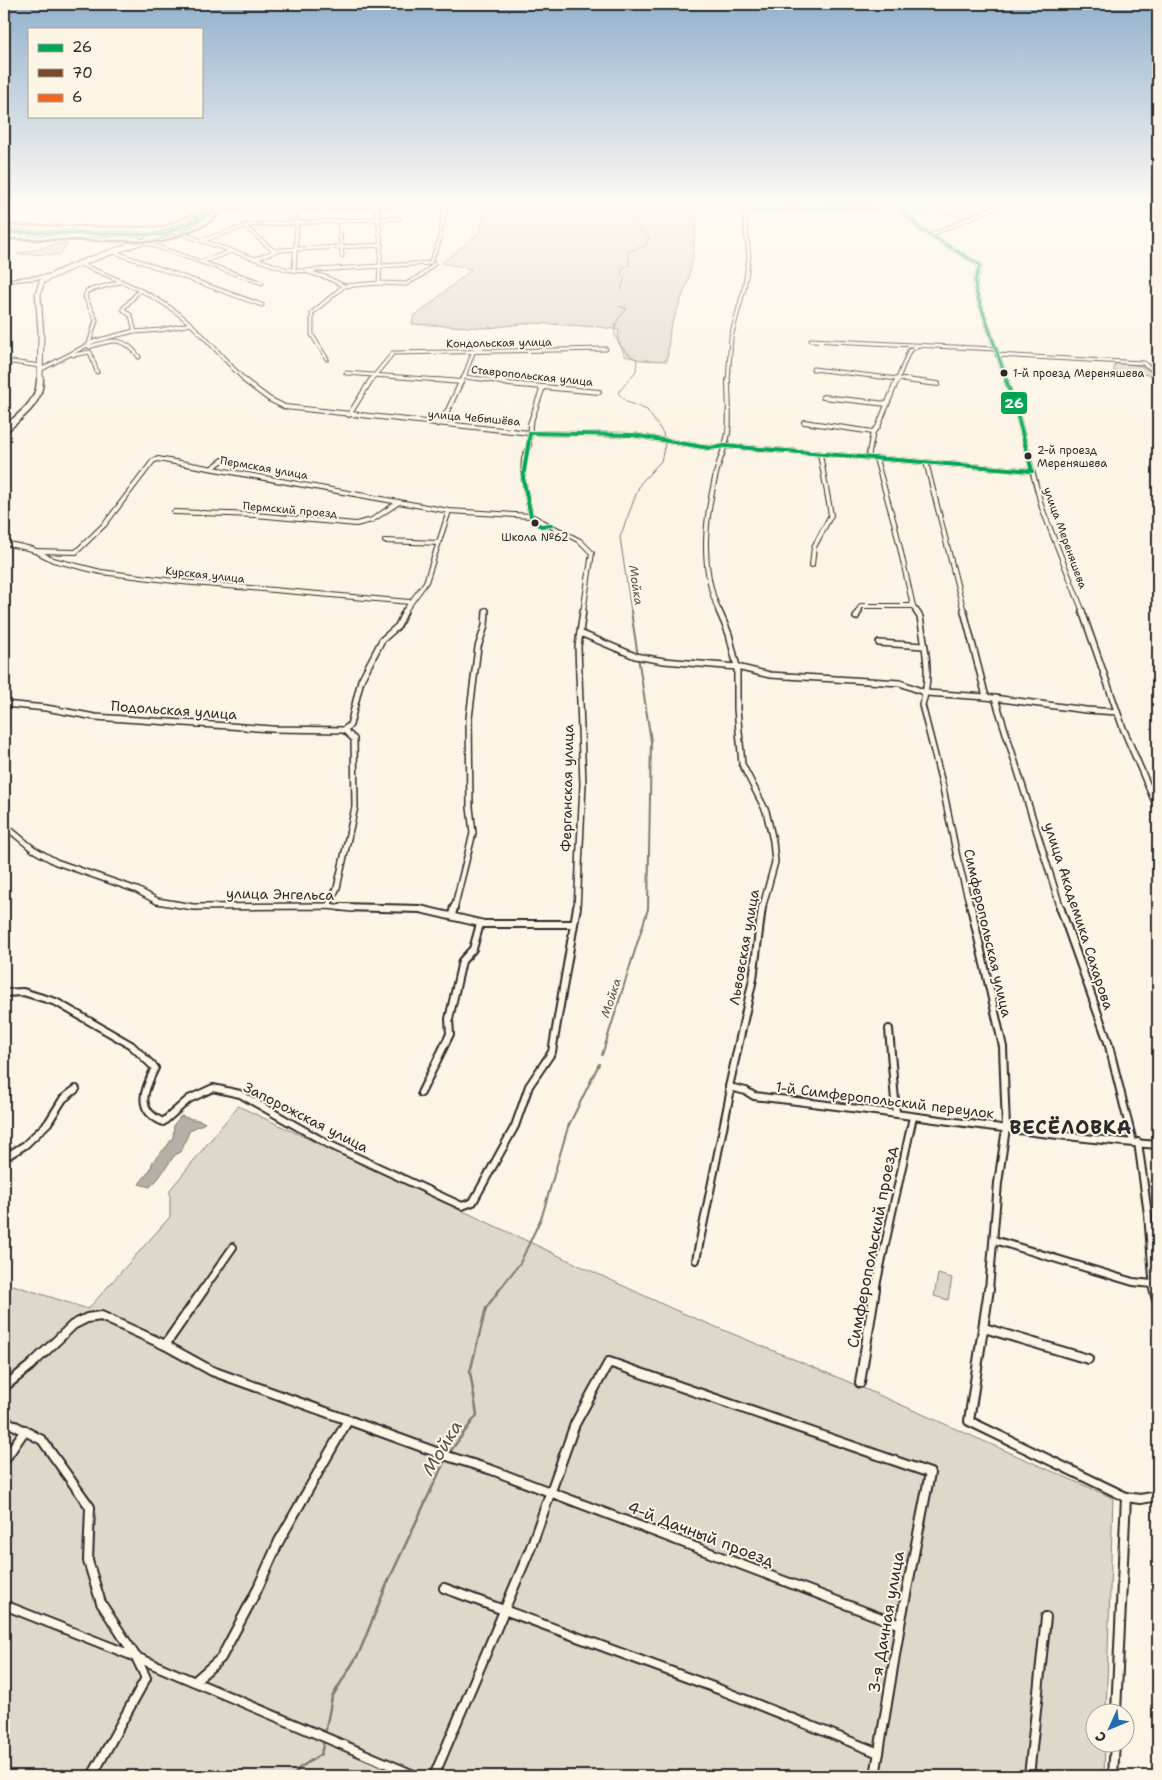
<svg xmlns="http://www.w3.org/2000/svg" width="1162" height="1780" viewBox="0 0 1162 1780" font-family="'Shantell Sans',sans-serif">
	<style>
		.green { fill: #ded8ca; stroke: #84827a }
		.water { fill: #b4b0a5; stroke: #7d7b74 }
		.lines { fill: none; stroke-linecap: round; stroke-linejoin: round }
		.stream-far2 { stroke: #7d7b74; stroke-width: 1 }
		.stream-far1 { stroke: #7d7b74; stroke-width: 2 }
		.stream { stroke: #7d7b74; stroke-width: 2.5 }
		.street-far4-casing { stroke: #2b2b2b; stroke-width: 5 }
		.street-far3-casing { stroke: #2b2b2b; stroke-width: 6 }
		.street-far2-casing { stroke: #2b2b2b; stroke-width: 8 }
		.street-far1-casing { stroke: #2b2b2b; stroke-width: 10 }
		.street-casing { stroke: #2b2b2b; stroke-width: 12 }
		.secondary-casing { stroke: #2b2b2b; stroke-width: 5.5 }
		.primary-far1-casing { stroke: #2b2b2b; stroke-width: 7 }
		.primary-casing { stroke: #2b2b2b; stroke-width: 9 }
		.street-far4 { stroke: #fcf5e5; stroke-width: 3 }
		.street-far3 { stroke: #fcf5e5; stroke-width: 4 }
		.street-far2 { stroke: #fcf5e5; stroke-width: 5 }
		.street-far1 { stroke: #fcf5e5; stroke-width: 6 }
		.street { stroke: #fcf5e5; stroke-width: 8 }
		.secondary { stroke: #fcf5e5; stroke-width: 4 }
		.primary-far1 { stroke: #fcf5e5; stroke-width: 5 }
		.primary { stroke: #fcf5e5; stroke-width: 6 }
		.bus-1-far1-casing { stroke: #fcf5e5; stroke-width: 4.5 }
		.bus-1-casing { stroke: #fcf5e5; stroke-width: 6 }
		.bus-2-casing { stroke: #fcf5e5; stroke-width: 4.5 }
		.bus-3-casing { stroke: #fcf5e5; stroke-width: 4.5 }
		.bus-1-far1 { stroke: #00a651; stroke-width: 2.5 }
		.bus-1 { stroke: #00a651; stroke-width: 4 }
		.bus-2 { stroke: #7a4b2a; stroke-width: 2.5 }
		.bus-3 { stroke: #f26522; stroke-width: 2.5 }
		.bus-dot { fill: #2b2b2b; stroke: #fcf5e5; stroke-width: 2 }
		.labels { text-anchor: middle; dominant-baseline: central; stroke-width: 4; stroke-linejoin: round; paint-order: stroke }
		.far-street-label { font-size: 11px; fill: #2b2b2b; stroke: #fcf5e5 }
		.far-bus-label { font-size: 11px; fill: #2b2b2b; stroke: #fcf5e5; text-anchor: start }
		.far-water-label { font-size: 12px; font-style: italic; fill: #545350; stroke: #fcf5e5 }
		.street-label { font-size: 14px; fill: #2b2b2b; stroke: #fcf5e5 }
		.near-street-label { font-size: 16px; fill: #2b2b2b; stroke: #fcf5e5 }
		.near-water-label { font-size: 18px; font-style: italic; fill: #545350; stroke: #fcf5e5 }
		.district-label { font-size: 19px; font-weight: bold; letter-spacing: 1px; fill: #2b2b2b; stroke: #fcf5e5 }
		.line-badge { stroke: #fcf5e5; stroke-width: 2 }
		.badge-label { font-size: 14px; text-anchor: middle; font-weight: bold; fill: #fff }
	</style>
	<rect width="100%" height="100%" fill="#fcf5e5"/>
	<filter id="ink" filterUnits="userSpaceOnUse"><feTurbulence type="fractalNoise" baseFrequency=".02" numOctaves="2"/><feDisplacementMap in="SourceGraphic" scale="10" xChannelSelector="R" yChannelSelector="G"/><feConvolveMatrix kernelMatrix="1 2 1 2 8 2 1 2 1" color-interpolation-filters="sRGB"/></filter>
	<g filter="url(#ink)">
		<!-- green -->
		<g class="green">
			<path d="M488,201H670V209H697L693,257L688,281L670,329L667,361L641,360L625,356L618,340L619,330L600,327L531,323L488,328L412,324L414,315L418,314L472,269L442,263L480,232Z"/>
			<path d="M793,201H952L921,216L909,206L895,203L794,205Z"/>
			<path d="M958,201H1001L962,218L937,210Z"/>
			<path d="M57,244H68L59,255L17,254Z"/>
			<path d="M1118,363L1142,366L1158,376L1114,371V366Z"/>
			<path d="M238,1106L675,1310L856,1385L1113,1498L1106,1712H1094V1742L1105,1743L1104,1776H4V1295L13,1285L88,1309L170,1217V1190Z"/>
			<path d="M938,1274L952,1278L948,1300L934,1296Z"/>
		</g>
		<!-- water -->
		<path class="water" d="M181,1116C188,1119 200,1119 205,1123L190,1130L181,1151L174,1156L158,1179L150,1187L139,1184L150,1170L153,1161L167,1146L173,1137L174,1124Z"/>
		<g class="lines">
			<!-- stream-far2 -->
			<g class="stream-far2">
				<path d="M621,290L625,277L621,274L624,267L629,265L628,252L646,245L649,237L633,224L643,214L647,201"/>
				<path d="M619,306L627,309C604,330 617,346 637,360L636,371L618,393L627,402L647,410L663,433L665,444L661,461L640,484L620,537L631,612"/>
			</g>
			<!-- stream-far1 -->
			<g class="stream-far1">
				<path d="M602,1055L648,909L651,741L631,611"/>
				<path d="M499,1290L520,1263L542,1216L568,1127L599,1064"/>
			</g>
			<!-- stream -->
			<g class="stream">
				<path d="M449,1453L477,1415L470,1372L486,1308L500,1289"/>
				<path d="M325,1734L332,1697L359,1653L387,1584L446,1458"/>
				<path d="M293,1776L298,1769L321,1754L324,1741"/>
			</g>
			<!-- street-far4 casing -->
			<g class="street-far4-casing">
				<g id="street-far4">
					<path d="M376,201L381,245L379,283"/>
					<path d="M215,209H310L407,204"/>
					<path d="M744,210L898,206L920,229L980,265L975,281L976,292L1007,381"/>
					<path d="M339,220L342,256"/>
					<path d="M244,226L274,251"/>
					<path d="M173,231L285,269L301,271L430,263L439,242L446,201"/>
					<path d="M931,235L1009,201"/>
					<path d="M201,241L249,225L400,218"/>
					<path d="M143,242L262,283"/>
					<path d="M114,252L262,305"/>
					<path d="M255,259L279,250L381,245"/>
					<path d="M201,262L232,251"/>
					<path d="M80,264C114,278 151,292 180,315C205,334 223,360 246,381"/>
					<path d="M294,270L298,210L296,201"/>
					<path d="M308,272L328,278L344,286L312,313V335L327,359"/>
					<path d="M4,281L50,276"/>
					<path d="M344,286L379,283L406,284L422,275L434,264"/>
					<path d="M139,291L123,309L131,316L135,332L161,330L191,324"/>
					<path d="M4,304H7"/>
					<path d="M811,340L995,349"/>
					<path d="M89,344L96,320L85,297L87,291L120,282"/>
					<path d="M89,347C112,340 123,335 139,357"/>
					<path d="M73,355L90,352L97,372"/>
					<path d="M997,355L1143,363L1158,373"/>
					<path d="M4,365L12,362L40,366"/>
					<path d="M813,369L915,381"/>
					<path d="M40,370L95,341L134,331"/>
					<path d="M346,373L452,381"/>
					<path d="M464,377L473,353"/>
					<path d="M370,381L393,353L606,349"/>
					<path d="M461,381L464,377L498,381"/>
					<path d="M728,381L731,337L744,289L749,257L743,201"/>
					<path d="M897,381L909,351L916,347"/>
				</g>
			</g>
			<!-- street-far3 casing -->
			<g class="street-far3-casing">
				<g id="street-far3">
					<path d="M244,380L269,399L285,407L530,433L633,435L709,448L725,446L1032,471"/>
					<path d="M436,380L461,382L462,380"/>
					<path d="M492,380L509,384L599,392"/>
					<path d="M905,380L938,384"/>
					<path d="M1006,380L1016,409L1042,508L1083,612"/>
					<path d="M823,397L887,404"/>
					<path d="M349,415L371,380"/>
					<path d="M804,422L873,432"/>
					<path d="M437,424L447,412L461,382"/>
					<path d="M868,458L873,432L878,427L897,380"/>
					<path d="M876,459L895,526L913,606L917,612"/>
					<path d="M926,462L964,612"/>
					<path d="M212,468L223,460"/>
					<path d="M174,512L255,515L356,524L372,520L399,502"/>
					<path d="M531,516L523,478L524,458L529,445L530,424L543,387"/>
					<path d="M531,516L580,541L592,553L583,612"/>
					<path d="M385,541L439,543"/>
					<path d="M4,543L32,549L53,560L101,572L182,582L410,602"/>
					<path d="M34,551L76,552L105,524L153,461L158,459L449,511L531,516"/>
					<path d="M812,565L814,547L831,515L820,454"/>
					<path d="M404,612L426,582L449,511"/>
					<path d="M486,612V610"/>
					<path d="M719,612C699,565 705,518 717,470C720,458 726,446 728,433C730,416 728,397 728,380"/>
					<path d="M858,612L861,606H913"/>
				</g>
			</g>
			<!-- street-far2 casing -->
			<g class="street-far2-casing">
				<g id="street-far2">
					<path d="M719,611L729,634L737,667V709L742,764L766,811L773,841L775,862L762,909"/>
					<path d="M916,611L920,617C925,647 932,675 922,705L942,783L957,857L971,909"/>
					<path d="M964,611L986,697"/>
					<path d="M1082,611L1123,728L1158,809"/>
					<path d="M856,617L859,611"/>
					<path d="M580,633L635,656L664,661L737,667L770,675L900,683L926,693L986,697L1086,710L1117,712"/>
					<path d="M879,643L924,646"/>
					<path d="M995,698L1061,909"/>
					<path d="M4,704L46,708L95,717L272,729L344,730L354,739L355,807L337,888L328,906"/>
					<path d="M344,730L350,725L361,680L382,640L398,626L405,611"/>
					<path d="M4,825L33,849L56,862L137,890L157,901L193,907L328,906L352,909"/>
					<path d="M454,909L473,833L470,807L469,718L478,647L485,626L486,611"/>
					<path d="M577,909L583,784L578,647L583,611"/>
				</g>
			</g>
			<!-- street-far1 casing -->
			<g class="street-far1-casing">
				<g id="street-far1">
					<path d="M341,907L420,909L484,924H573"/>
					<path d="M971,907L1003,1047L1006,1128L998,1183L989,1290"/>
					<path d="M1060,907L1108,1042L1133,1142"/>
					<path d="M452,915L454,907"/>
					<path d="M4,993L23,992L56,1002L131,1045L155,1068C144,1090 135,1110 163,1122L189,1099L213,1088L240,1094L328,1144L462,1206L473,1202L515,1126L529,1086L552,1052L577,907"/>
					<path d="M889,1029L896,1113"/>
					<path d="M729,1087L746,1091L754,1096C889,1111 1023,1134 1158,1145"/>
					<path d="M421,1093L450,1034L449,1019L462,961L473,949L480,924"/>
					<path d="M1138,1142L1148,1214L1154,1290"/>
					<path d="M4,1158L25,1145L48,1123L63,1099L76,1089"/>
					<path d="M994,1240L1133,1282L1152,1284"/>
					<path d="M696,1260L730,1094L729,1087L753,979L762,907"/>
					<path d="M203,1290L233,1247"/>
					<path d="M875,1290L913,1117"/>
				</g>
			</g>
			<!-- street casing -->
			<g class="street-casing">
				<g id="street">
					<path d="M989,1289L969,1421L1126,1497L1140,1499L1158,1496"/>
					<path d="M1154,1289L1158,1303"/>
					<path d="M984,1328L1088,1359"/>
					<path d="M165,1345L212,1371L348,1420L279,1541L256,1592L221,1658L195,1681"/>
					<path d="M860,1383L875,1289"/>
					<path d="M4,1387L30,1366L73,1325L87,1318L101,1316L165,1345L204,1289"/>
					<path d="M4,1420L42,1440L90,1507L88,1561L101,1603L136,1657L146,1678L92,1776"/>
					<path d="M348,1420L447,1456L492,1470L900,1625"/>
					<path d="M4,1461L25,1430"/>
					<path d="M444,1588L721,1690L879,1753"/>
					<path d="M4,1605L136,1657L416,1776"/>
					<path d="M1116,1712L1126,1497"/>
					<path d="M434,1776L531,1547L575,1424L609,1362L930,1473L900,1625L875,1776"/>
					<path d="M1029,1776L1046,1617"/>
					<path d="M1113,1776L1115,1742"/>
				</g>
			</g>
			<!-- secondary casing -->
			<g class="secondary-casing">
				<path id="secondary" d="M4,232L162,235"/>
			</g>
			<!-- primary-far1 casing -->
			<g class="primary-far1-casing">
				<path id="primary-far1" d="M40,381L41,334L38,294L42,281C75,263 112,252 147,240C175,230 201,222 222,201"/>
			</g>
			<!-- primary casing -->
			<g class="primary-casing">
				<path id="primary" d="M4,430C20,416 40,403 40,380"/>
			</g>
			<!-- street-far4 -->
			<use href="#street-far4" class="street-far4"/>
			<!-- street-far3 -->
			<use href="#street-far3" class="street-far3"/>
			<!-- street-far2 -->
			<use href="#street-far2" class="street-far2"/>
			<!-- street-far1 -->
			<use href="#street-far1" class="street-far1"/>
			<!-- street -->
			<use href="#street" class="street"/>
			<!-- secondary -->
			<use href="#secondary" class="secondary"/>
			<!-- primary-far1 -->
			<use href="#primary-far1" class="primary-far1"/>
			<!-- primary -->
			<use href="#primary" class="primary"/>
			<!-- bus-1-far1 casing -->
			<g class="bus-1-far1-casing">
				<g id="bus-1-far1">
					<path d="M744,210L895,205L901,208L920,229L980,265"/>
					<path d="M4,232L162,235L202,218L222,201"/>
					<path d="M980,265L975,281L976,292L1007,381"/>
				</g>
			</g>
			<!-- bus-1 casing -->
			<g class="bus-1-casing">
				<g id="bus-1">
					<path d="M1006,380L1016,409L1032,471"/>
					<path d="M530,433L633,435L709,448L725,446L1032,471"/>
					<path d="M530,433L523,478L531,516L535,523L541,526L551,525"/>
				</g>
			</g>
			<!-- bus-2 casing -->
			<g class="bus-2-casing">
				<path id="bus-2" d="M4,239L163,242L206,225L227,207"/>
			</g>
			<!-- bus-3 casing -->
			<g class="bus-3-casing">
				<path id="bus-3" d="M4,225L161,227L198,212L210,201"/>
			</g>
			<!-- bus-1-far1 -->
			<use href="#bus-1-far1" class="bus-1-far1"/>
			<!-- bus-1 -->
			<use href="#bus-1" class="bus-1"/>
			<!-- bus-2 -->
			<use href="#bus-2" class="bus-2"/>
			<!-- bus-3 -->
			<use href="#bus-3" class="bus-3"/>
		</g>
	</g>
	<!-- sky -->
	<linearGradient id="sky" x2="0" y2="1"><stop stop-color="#93b2cd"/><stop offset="0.45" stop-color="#fefaf3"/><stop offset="1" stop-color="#fefaf3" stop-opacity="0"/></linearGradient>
	<rect width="1162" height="450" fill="url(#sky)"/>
	<!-- markers -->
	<g class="bus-dot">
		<circle cx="1004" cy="373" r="4.5"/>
		<circle cx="1028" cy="456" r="4.5"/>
		<circle cx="535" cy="523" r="4.5"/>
	</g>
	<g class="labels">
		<!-- far-street labels -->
		<g class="far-street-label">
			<text transform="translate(499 343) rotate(-1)">Кондольская улица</text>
			<text transform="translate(532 376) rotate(6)">Ставропольская улица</text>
			<text transform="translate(474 418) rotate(5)">улица Чебышёва</text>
			<text transform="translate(264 468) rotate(10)">Пермская улица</text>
			<text transform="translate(290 510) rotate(5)">Пермский проезд</text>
			<text transform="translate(1065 538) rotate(70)">улица Мереняшева</text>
			<text transform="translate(205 575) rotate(6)">Курская улица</text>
		</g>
		<!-- far-bus labels -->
		<g class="far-bus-label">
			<text x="1013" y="373">1-й проезд Мереняшева</text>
			<text x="1037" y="450">2-й проезд<tspan x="1037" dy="13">Мереняшева</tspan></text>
			<text x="535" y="537" text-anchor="middle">Школа №62</text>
		</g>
		<!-- far-water labels -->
		<g class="far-water-label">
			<text transform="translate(636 585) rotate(81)">Мойка</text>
			<text transform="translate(611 998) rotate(-72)">Мойка</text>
		</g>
		<!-- street labels -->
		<g class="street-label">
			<text transform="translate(174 710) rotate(4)">Подольская улица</text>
			<text transform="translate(567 788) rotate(-89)">Ферганская улица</text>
			<text transform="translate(280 894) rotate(1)">улица Энгельса</text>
			<text transform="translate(1079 916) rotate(72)">улица Академика Сахарова</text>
			<text transform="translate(988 933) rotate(77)">Симферопольская улица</text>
			<text transform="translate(744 947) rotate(-80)">Львовская улица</text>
			<text transform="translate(885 1100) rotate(7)">1-й Симферопольский переулок</text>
			<text transform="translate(306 1117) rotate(27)">Запорожская улица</text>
		</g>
		<!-- near-street labels -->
		<g class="near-street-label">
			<text transform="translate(872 1247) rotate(-79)">Симферопольский проезд</text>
			<text transform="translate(701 1534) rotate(21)">4-й Дачный проезд</text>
			<text transform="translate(886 1622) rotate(-80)">3-я Дачная улица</text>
		</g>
		<!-- near-water labels -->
		<g class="near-water-label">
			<text transform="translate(442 1448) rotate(-59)">Мойка</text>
		</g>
		<!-- district labels -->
		<g class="district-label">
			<text x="1071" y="1127">ВЕСЁЛОВКА</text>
		</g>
	</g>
	<rect class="line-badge" x="1000" y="391" width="28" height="24" rx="5" fill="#00a651"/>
	<g class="badge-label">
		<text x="1014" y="408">26</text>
	</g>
	<!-- margin -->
	<rect width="1162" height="1780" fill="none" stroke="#fcf5e5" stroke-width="20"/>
	<rect x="10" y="10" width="1142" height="1760" fill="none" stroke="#2b2b2b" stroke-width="2" filter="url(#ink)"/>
	<!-- legend -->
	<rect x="28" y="28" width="175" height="90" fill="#fcf5e5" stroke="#a8a49b"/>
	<rect x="38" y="44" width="25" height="8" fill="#00a651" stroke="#a8a49b"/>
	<text x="72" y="52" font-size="15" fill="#2b2b2b">26</text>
	<rect x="38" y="69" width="25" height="8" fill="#7a4b2a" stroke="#a8a49b"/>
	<text x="72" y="78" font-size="15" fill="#2b2b2b">70</text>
	<rect x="38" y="94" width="25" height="8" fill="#f26522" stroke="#a8a49b"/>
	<text x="72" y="102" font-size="15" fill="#2b2b2b">6</text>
	<!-- north arrow -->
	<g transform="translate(1110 1728) rotate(226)"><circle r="24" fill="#fcf5e5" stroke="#a8a49b"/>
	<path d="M0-4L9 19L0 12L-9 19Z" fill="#1f6fb2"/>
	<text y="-8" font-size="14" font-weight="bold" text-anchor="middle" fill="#2b2b2b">С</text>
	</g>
</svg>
